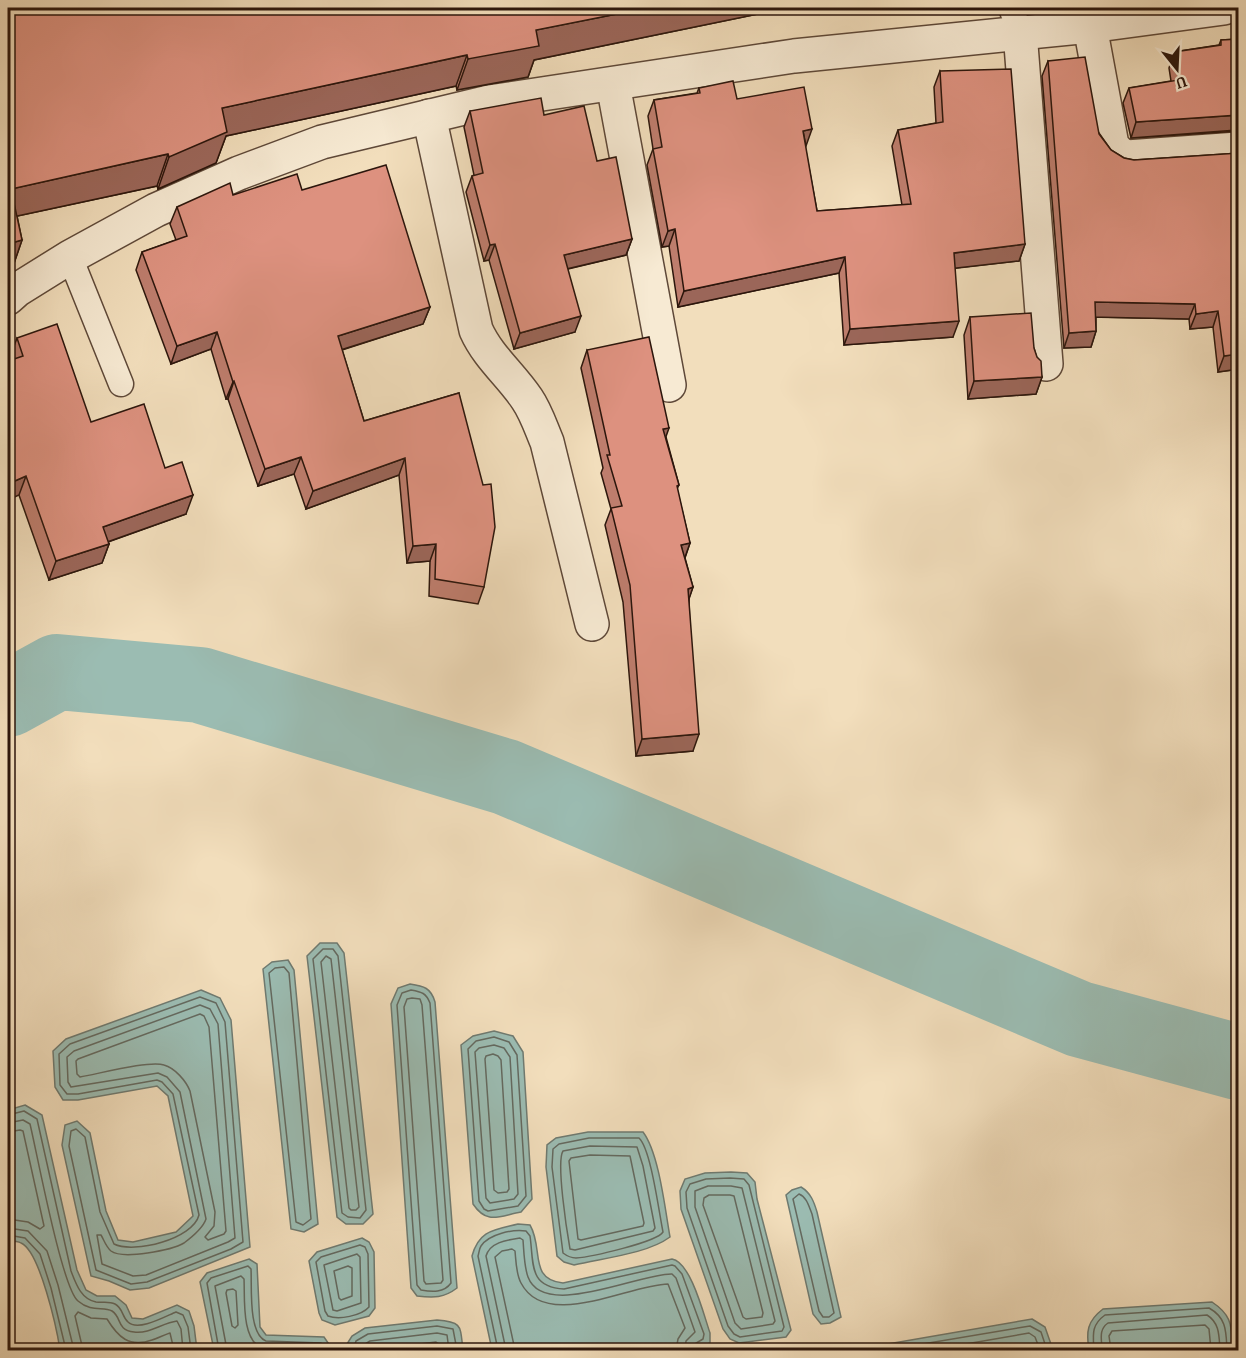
<svg xmlns="http://www.w3.org/2000/svg" width="1246" height="1358" viewBox="0 0 1246 1358" font-family="Alegreya,serif">
	<style>
		.water { fill: #9bbcb2; stroke: #6f7a70; stroke-width: 1.5 }
		.lines { fill: none; stroke-linecap: round; stroke-linejoin: round }
		.shore { stroke: #64695f; stroke-width: 1.5 }
		.river { stroke: #9bbcb2; stroke-width: 76 }
		.service-casing { stroke: #5e4838; stroke-width: 27 }
		.minor-casing { stroke: #5e4838; stroke-width: 36 }
		.service { stroke: #f7ead3; stroke-width: 24 }
		.minor { stroke: #f7ead3; stroke-width: 33 }
		.wall { fill: #be7d6d; stroke: #2c160c; stroke-width: 1.5 }
		.shaded-wall { fill: #9b6659; stroke: #2c160c; stroke-width: 1.5 }
		.building { fill: #dd917f; stroke: #2c160c; stroke-width: 1.5 }
	</style>
	<rect width="100%" height="100%" fill="#f2debc"/>
	<filter id="stains"><feTurbulence type="fractalNoise" baseFrequency=".00333" numOctaves="4"/><feColorMatrix values="0 0 0 0 .2 0 0 0 0 .09 0 0 0 0 .02 0 0 0 .5 -.17"/></filter>
	<radialGradient id="worn" r=".72"><stop offset=".6" stop-color="#630" stop-opacity="0"/><stop offset="1" stop-color="#630" stop-opacity=".3"/></radialGradient>
	<!-- water -->
	<g class="water">
		<path d="M320,943H337L344,953L373,1214L363,1224H346L337,1217L307,956Z"/>
		<path d="M288,960L294,970L318,1224L304,1232L291,1229L263,969L272,962Z"/>
		<path d="M410,984C424,986 431,988 435,1002L457,1288C444,1298 434,1298 417,1296L411,1288L391,1004L398,988Z"/>
		<path d="M201,990L220,998L231,1020L250,1247L149,1288L130,1290L109,1281L91,1276L62,1145L65,1125L77,1121L90,1133L106,1211L118,1240L133,1242L176,1232L193,1216L168,1096L157,1086L78,1100H63L55,1087L53,1051L66,1039Z"/>
		<path d="M494,1031L513,1036L523,1052L532,1199L521,1212C499,1216 487,1225 473,1204L461,1045L473,1036Z"/>
		<path d="M25,1105L42,1115L77,1270L86,1290L97,1296H115L126,1305L132,1318L143,1319L177,1305L189,1311L194,1326L197,1350H60C57,1330 40,1251 21,1243C18,1241 11,1241 8,1241V1110Z"/>
		<path d="M588,1132H643C659,1153 665,1209 670,1237C647,1254 603,1258 574,1265L564,1262L557,1256L546,1167L547,1145L556,1138Z"/>
		<path d="M731,1172L747,1173L755,1182L757,1199L791,1330L786,1337L739,1343L730,1339L723,1329L681,1209L680,1191L685,1179L705,1173Z"/>
		<path d="M801,1187C811,1193 814,1202 817,1212L841,1317L830,1323L821,1324L813,1314L786,1195L792,1190Z"/>
		<path d="M518,1224L530,1225C544,1249 528,1279 563,1283L672,1259C691,1262 704,1316 710,1333V1343L690,1350H492L472,1256C479,1230 494,1230 518,1224Z"/>
		<path d="M362,1238L369,1242L374,1252L375,1308L369,1316L335,1325L322,1320L319,1313L309,1261L317,1252Z"/>
		<path d="M249,1259L257,1264L260,1327L266,1335L324,1337L333,1350H214L200,1282L207,1273Z"/>
		<path d="M1212,1302C1233,1316 1231,1326 1233,1350H1089C1086,1332 1087,1321 1103,1309Z"/>
		<path d="M1032,1319L1045,1327L1053,1350H853Z"/>
		<path d="M437,1320C463,1322 460,1326 463,1350H348L347,1344L352,1336L365,1328Z"/>
	</g>
	<g class="lines">
		<!-- shore -->
		<g class="shore">
			<path d="M323,949H333L338,956L366,1210L360,1218L348,1217L342,1213L313,959Z"/>
			<path d="M326,956L331,959L359,1207L356,1210H351L349,1208L321,962Z"/>
			<path d="M284,967L289,973L311,1219L303,1225L296,1222L269,973L275,968Z"/>
			<path d="M411,990C422,992 426,993 430,1003L451,1283C444,1293 432,1292 421,1290L417,1285L397,1005L402,993Z"/>
			<path d="M200,997L216,1003L225,1022L243,1242L231,1249L147,1282L131,1284L96,1270L69,1146L71,1131L76,1129L85,1137L100,1212L114,1244C134,1254 193,1239 199,1215L173,1094L162,1082L157,1080L78,1094H67L60,1085L59,1054L70,1044Z"/>
			<path d="M412,998L420,999L422,1005L443,1280L441,1283L426,1284L424,1281L404,1007L407,999Z"/>
			<path d="M200,1005L210,1009L218,1024L235,1238L228,1242L146,1275L133,1276L102,1264L97,1235H101C104,1240 106,1247 111,1251C123,1260 172,1250 184,1243C192,1237 203,1228 206,1219L180,1092L167,1077L158,1073L71,1087L68,1082L67,1057L74,1051Z"/>
			<path d="M200,1014L204,1016L209,1027L226,1231L224,1234L208,1240L205,1237L214,1226L215,1212L190,1091C186,1081 175,1068 164,1065C150,1060 98,1074 80,1077L77,1074L76,1061L78,1059Z"/>
			<path d="M494,1037L509,1042L517,1055L526,1196L518,1206L488,1211L484,1209L479,1201L468,1049L476,1041Z"/>
			<path d="M494,1045L504,1048L510,1057L518,1194L514,1199L490,1203L486,1198L475,1052L479,1048Z"/>
			<path d="M493,1054L498,1056L501,1060L509,1189L507,1192L498,1193L494,1190L485,1059L486,1056Z"/>
			<path d="M8,1115L24,1111L37,1119L71,1271C76,1284 81,1299 96,1302C103,1303 109,1301 115,1304C123,1308 122,1317 128,1322C138,1332 166,1316 176,1312L183,1315L188,1327L191,1350"/>
			<path d="M8,1123L23,1120L30,1124C37,1153 62,1288 78,1301C92,1313 103,1306 112,1311C122,1317 116,1330 134,1332C150,1334 162,1323 177,1321L181,1329L183,1350"/>
			<path d="M8,1132L20,1130L23,1131L44,1226L40,1229L28,1222L8,1219"/>
			<path d="M589,1138H639C651,1149 659,1213 663,1232C657,1242 591,1257 576,1258C571,1258 567,1256 563,1253L552,1167L553,1149L559,1144Z"/>
			<path d="M590,1146L637,1147L643,1166L655,1228L653,1231L575,1250L570,1249C567,1232 556,1162 563,1151Z"/>
			<path d="M590,1155L630,1156L644,1223L643,1226L581,1240L578,1239L569,1161L571,1158Z"/>
			<path d="M730,1178L744,1179L749,1185L784,1327L782,1331L740,1337L734,1334L728,1326L687,1208L686,1192L690,1184L706,1179Z"/>
			<path d="M708,1186H731L742,1188L775,1321L773,1324L741,1329L735,1323L695,1207V1191Z"/>
			<path d="M799,1194C807,1197 809,1207 812,1214L834,1313L829,1317H823L819,1311L793,1199Z"/>
			<path d="M709,1195H730L734,1196L763,1313L762,1317L746,1319L743,1317L703,1205L704,1198Z"/>
			<path d="M8,1228L28,1231L47,1251L58,1285L74,1350"/>
			<path d="M8,1235L25,1238L40,1254L51,1288L66,1350"/>
			<path d="M360,1245L365,1247L368,1254L369,1307C361,1316 339,1320 328,1316L325,1311L316,1262L321,1257Z"/>
			<path d="M357,1254L360,1257L361,1303L337,1311L333,1310L324,1265Z"/>
			<path d="M348,1266L352,1268V1296L341,1300L339,1298L334,1271Z"/>
			<path d="M233,1289L236,1291L238,1325L235,1328L232,1326L226,1293L227,1290Z"/>
			<path d="M83,1350L75,1316L78,1312L91,1318L107,1319C118,1337 129,1348 152,1340C158,1338 164,1335 170,1333L174,1350"/>
			<path d="M219,1350L207,1283L211,1278L248,1266L251,1269C252,1287 248,1334 266,1341L321,1343L326,1350"/>
			<path d="M227,1350L215,1286L241,1276L244,1279C245,1297 241,1340 262,1348C276,1353 301,1349 317,1350"/>
			<path d="M353,1350L356,1341L368,1334L437,1326L453,1329L457,1350"/>
			<path d="M361,1350L362,1346L370,1341L437,1333L447,1335L449,1350"/>
			<path d="M372,1350L436,1342L439,1344L440,1350"/>
			<path d="M498,1350L478,1256C479,1253 479,1249 481,1246C489,1234 513,1229 526,1231L530,1236C534,1263 528,1287 564,1289L672,1265L675,1266L682,1274L704,1334L703,1339L693,1345L692,1350"/>
			<path d="M506,1350L486,1256C490,1242 507,1240 520,1238L523,1240C524,1252 524,1266 528,1277C544,1320 640,1273 672,1274L676,1278L695,1332L686,1341L685,1350"/>
			<path d="M515,1350L495,1257L502,1251L512,1249L515,1251C516,1261 516,1274 521,1283C546,1331 628,1285 668,1284L685,1328L678,1339L676,1350"/>
			<path d="M887,1350L1030,1326L1041,1332L1047,1350"/>
			<path d="M931,1350L1029,1333L1035,1337L1040,1350"/>
			<path d="M1094,1350C1093,1335 1091,1325 1105,1315L1209,1308C1227,1318 1226,1332 1227,1350"/>
			<path d="M1102,1350C1102,1340 1098,1330 1108,1323L1207,1315C1220,1323 1219,1337 1220,1350"/>
			<path d="M1111,1350L1109,1336L1112,1331L1205,1325L1209,1329L1211,1350"/>
		</g>
		<!-- river -->
		<path class="river" d="M8,699L57,672L200,685L506,777L1079,1019L1238,1062"/>
		<!-- service casing -->
		<g class="service-casing">
			<g id="service">
				<path d="M1011,8L1020,32"/>
				<path d="M70,257L121,384"/>
			</g>
		</g>
		<!-- minor casing -->
		<g class="minor-casing">
			<g id="minor">
				<path d="M1090,26L1112,145L1119,153L1127,157L1238,149"/>
				<path d="M1020,32L1046,364"/>
				<path d="M613,84L669,385"/>
				<path d="M429,116L476,330C488,357 511,375 527,399C536,412 541,428 547,442L592,624"/>
				<path d="M8,298L17,290L70,257L156,210L239,173L322,142L489,102L794,56L1090,26L1224,8"/>
			</g>
		</g>
		<!-- service -->
		<use href="#service" class="service"/>
		<!-- minor -->
		<use href="#minor" class="minor"/>
	</g>
	<!-- wall -->
	<g class="wall">
		<path d="M8,8H787L534,60L528,77L457,90L456,86L226,136L216,163L158,189L157,186L17,216L22,240L11,272Z"/>
		<path d="M1239,39V131L1131,138L1123,103L1129,88L1171,81L1169,68L1174,52L1219,45L1221,40Z"/>
		<path d="M1048,61L1111,150L1124,158L1134,160L1239,153V369L1218,372L1213,327L1190,329L1189,319L1096,317V331L1091,347L1064,348L1042,76Z"/>
		<path d="M940,71L1025,244L1019,261L955,268L953,337L844,345L839,273L678,307L669,246L662,247L647,165L653,149L648,116L654,100L697,93L699,88L737,99L805,146L817,211L902,205L892,146L898,130L936,123L934,87Z"/>
		<path d="M470,111L544,115L597,161L632,239L626,255L568,269L575,332L514,349L489,260L484,261L466,192L472,176L474,175L464,127Z"/>
		<path d="M302,190L430,307L423,324L342,350L364,421L459,393L484,587L478,604L429,596L430,561L407,563L399,475L306,509L294,474L258,486L228,399H226L211,349L171,364L136,270L142,252L176,240L170,224L177,207L233,195Z"/>
		<path d="M970,317L1034,348L1042,377L1036,394L968,399L964,335Z"/>
		<path d="M17,338L91,422L165,468L186,514L108,542L109,544L102,563L49,580L19,495L11,360L10,357Z"/>
		<path d="M587,350L666,437L679,485L677,489L690,543L685,558L693,587L689,598L693,751L636,756L623,602L605,525L611,509L601,473L603,468L581,368Z"/>
	</g>
	<!-- shaded-wall -->
	<g class="shaded-wall">
		<path d="M647,8H787L534,60L528,77L457,90L468,59L536,30Z"/>
		<path d="M467,55L456,86L226,136L216,163L158,189L169,157L222,108Z"/>
		<path d="M1239,115V125L1237,130L1131,138L1136,122Z"/>
		<path d="M812,129L806,146L803,131Z"/>
		<path d="M168,154L157,186L8,218L11,189Z"/>
		<path d="M675,229L669,246L662,247L668,231Z"/>
		<path d="M632,239L626,255L558,271L564,255Z"/>
		<path d="M22,240L11,272H8V244Z"/>
		<path d="M495,244L489,260L484,261L490,245Z"/>
		<path d="M1025,244L1019,261L948,269L954,253Z"/>
		<path d="M845,257L839,273L678,307L684,291Z"/>
		<path d="M1095,302L1195,304L1189,319L1089,317Z"/>
		<path d="M430,307L423,324L331,353L338,336Z"/>
		<path d="M1218,311L1213,327L1190,329L1196,314Z"/>
		<path d="M581,316L575,332L514,349L520,333Z"/>
		<path d="M959,321L953,337L844,345L850,329Z"/>
		<path d="M1096,331L1091,347L1064,348L1069,333Z"/>
		<path d="M217,332L211,349L171,364L177,346Z"/>
		<path d="M1239,354V369L1218,372L1224,356Z"/>
		<path d="M1042,377L1036,394L968,399L974,381Z"/>
		<path d="M234,381L228,399H226L233,382Z"/>
		<path d="M669,428L663,445V429Z"/>
		<path d="M301,457L294,474L258,486L265,469Z"/>
		<path d="M405,458L399,475L306,509L313,491Z"/>
		<path d="M26,476L19,495L8,500V484Z"/>
		<path d="M193,495L186,514L96,546L103,527Z"/>
		<path d="M690,543L684,560L681,545Z"/>
		<path d="M109,544L102,563L49,580L56,561Z"/>
		<path d="M436,544L430,561L407,563L413,546Z"/>
		<path d="M693,587L687,605L688,589Z"/>
		<path d="M699,734L693,751L636,756L642,739Z"/>
	</g>
	<!-- building -->
	<g class="building">
		<path d="M8,8H647L536,30L539,46L468,59L467,55L222,108L227,132L169,157L168,154L11,189L22,240L8,244Z"/>
		<path d="M1239,39V115L1136,122L1129,88L1179,80L1174,52L1221,45V40Z"/>
		<path d="M1085,57L1099,134L1111,150L1124,158L1134,160L1239,153V354L1224,356L1218,311L1196,314L1195,304L1095,302L1096,331L1069,333L1048,61Z"/>
		<path d="M1011,69L1025,244L954,253L959,321L850,329L845,257L684,291L675,229L668,231L653,149L662,147L654,100L700,93L699,88L733,81L737,99L804,87L812,129L803,131L817,211L911,204L898,130L943,122L940,71Z"/>
		<path d="M541,98L544,115L584,106L597,161L616,157L632,239L564,255L581,316L520,333L495,244L490,245L472,176L483,173L470,111Z"/>
		<path d="M386,165L430,307L338,336L364,421L459,393L483,485L491,484L495,527L484,587L435,579L436,544L413,546L405,458L313,491L301,457L265,469L234,381L233,382L217,332L177,346L142,252L187,236L177,207L230,183L233,195L297,174L302,190Z"/>
		<path d="M1031,313L1034,348L1037,357L1041,361L1042,377L974,381L970,317Z"/>
		<path d="M57,324L91,422L144,404L165,468L182,462L193,495L103,527L109,544L56,561L26,476L8,484V361L23,356L17,338Z"/>
		<path d="M649,337L669,428L663,429L679,485L677,486L690,543L681,545L693,587L688,589L699,734L642,739L630,585L611,508L622,506L607,455H610L587,350Z"/>
	</g>
	<!-- margin -->
	<rect width="1246" height="1358" fill="none" stroke="#f2debc" stroke-width="30"/>
	<rect x="9" y="9" width="1228" height="1340" fill="none" stroke="#2c160c" stroke-width="3"/>
	<rect x="15" y="15" width="1216" height="1328" fill="none" stroke="#2c160c" stroke-width="1.5"/>
	<!-- north arrow -->
	<g transform="translate(1177 69) rotate(162)" stroke="#f7ead3" stroke-width="4.5" paint-order="stroke">
	<path d="M0-4.5L10 22L0 15L-10 22Z" fill="#2c160c"/>
	<text y="-9" font-size="16" font-weight="bold" text-anchor="middle" fill="#2c160c">U</text>
	</g>
	<rect width="100%" height="100%" filter="url(#stains)"/>
	<rect width="100%" height="100%" fill="url(#worn)"/>
</svg>
